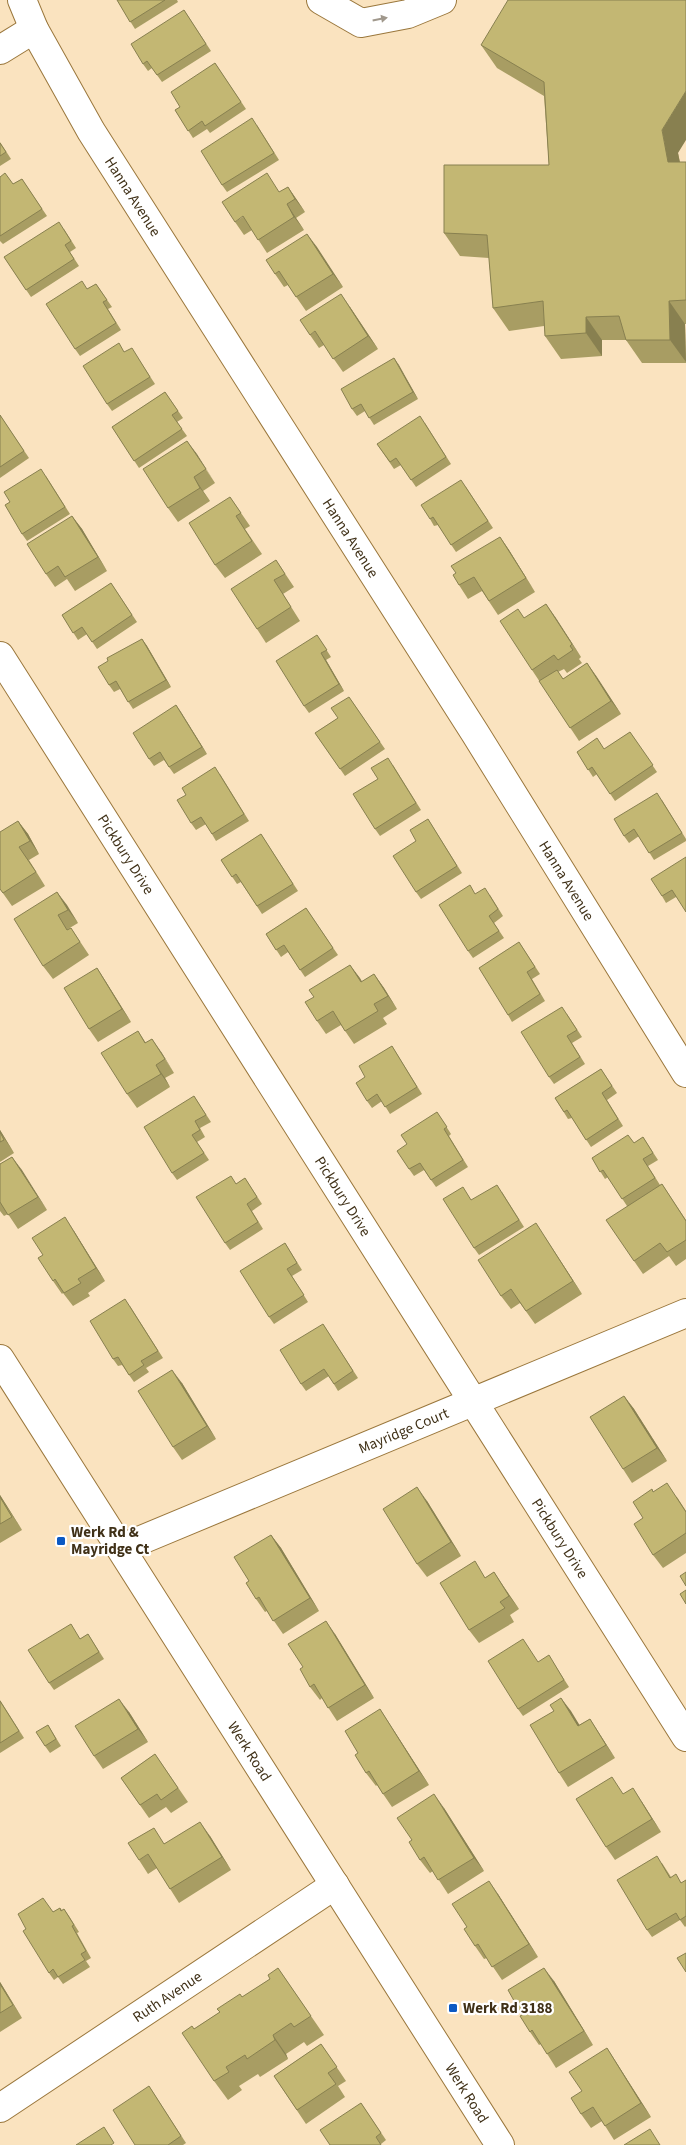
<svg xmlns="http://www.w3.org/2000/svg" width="686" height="2145" viewBox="0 0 686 2145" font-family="'Source Sans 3',sans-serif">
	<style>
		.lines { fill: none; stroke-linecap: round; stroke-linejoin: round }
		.minor-casing { stroke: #9a773c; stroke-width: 30 }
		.minor { stroke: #fff; stroke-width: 28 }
		.wall { fill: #a89d63 }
		.shaded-wall { fill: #888050 }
		.building { fill: #c3b773; stroke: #888050 }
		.oneway { fill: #a0988c }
		.poi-dot { fill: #0b59c3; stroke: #fff; stroke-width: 2 }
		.labels { text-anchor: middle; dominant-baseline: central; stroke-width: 4.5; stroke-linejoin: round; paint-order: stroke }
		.street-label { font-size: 15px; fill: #403118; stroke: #fff }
		.poi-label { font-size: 15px; font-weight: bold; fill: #403118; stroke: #fff; text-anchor: start }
	</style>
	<rect width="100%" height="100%" fill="#fae3bf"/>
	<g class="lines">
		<!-- minor casing -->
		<g class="minor-casing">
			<g id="minor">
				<path id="s1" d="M22,0L34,29L91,131L475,733L686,1073"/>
				<path d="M321,0L361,23L408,14L442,0"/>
				<path d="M0,50L34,29"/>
				<path id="s2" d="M0,656L686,1737"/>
				<path id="s3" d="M0,1359L500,2145"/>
				<path id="s4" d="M122,1548L686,1313"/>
				<path id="s5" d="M0,2108L335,1885"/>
			</g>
		</g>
		<!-- minor -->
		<use href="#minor" class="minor"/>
	</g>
	<!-- wall -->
	<g class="wall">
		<path d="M117,0H177L178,2L135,29Z"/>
		<path d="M184,10L211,51L162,82L152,68L148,71L143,64Z"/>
		<path d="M481,45L678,153L680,162H686V324H685L686,363H642L626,340H602V356L561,359L545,336L544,326L509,331L493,308L489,258L460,256L444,233L549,165L544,96L497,68Z"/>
		<path d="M215,63L246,109L210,133L207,129L193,138L175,110L180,107Z"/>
		<path d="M257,125L279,160L227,192L222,185Z"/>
		<path d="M0,142L11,159L0,166Z"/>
		<path d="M0,177L13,184L22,179L47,216L3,244L0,241Z"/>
		<path d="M288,187L305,212L296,218L304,230L267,253L252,230L244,235L235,222Z"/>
		<path d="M64,229L76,248L70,252L79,266L31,297L4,257Z"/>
		<path d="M307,234L343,287L306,311L288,285L284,287L275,274Z"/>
		<path d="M96,284L112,307L108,309L121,330L80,356L75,349L87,289Z"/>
		<path d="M350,307L378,349L343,372L324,345L319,348L310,335Z"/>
		<path d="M125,352L136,355L155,384L112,411L107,404Z"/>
		<path d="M394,358L418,399L374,425L365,411L357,416L352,409Z"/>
		<path d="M165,392L183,418L177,422L187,436L139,468L112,427Z"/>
		<path d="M0,415L29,458L0,478Z"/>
		<path d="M425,423L451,464L416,487L401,465L394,469L377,444Z"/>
		<path d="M187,441L215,483L203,491L210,501L178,522L168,508Z"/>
		<path d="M46,476L70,514L27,541L22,534Z"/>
		<path d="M466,487L493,528L456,552L438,525L434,526L430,519Z"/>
		<path d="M230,497L250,526L245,529L262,554L225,578L215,565Z"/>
		<path d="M72,516L82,529L107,571L75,591L67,579L55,587L46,574Z"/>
		<path d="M500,537L509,550L535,592L498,615L482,591L468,599L459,585Z"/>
		<path d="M276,560L294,587L283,594L300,621L266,643L257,629Z"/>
		<path d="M111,583L137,622L97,649L87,634L78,640L62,615Z"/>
		<path d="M546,604L581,657L579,659L582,663L567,673L564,669L558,672L563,679L587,663L621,714L579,741L532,670L525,618Z"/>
		<path d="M317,635L331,657L326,660L344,691L309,713L304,706Z"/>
		<path d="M142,639L147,646L171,687L133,709L120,689L114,692L109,685L108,661Z"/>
		<path d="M349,697L385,749L345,776L315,733L338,718Z"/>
		<path d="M176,705L207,754L174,774L164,760L154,766L149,759Z"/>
		<path d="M630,732L657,772L615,801L597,774L593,777L577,752L605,749Z"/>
		<path d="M393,765L421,810L380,836L375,829L378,779Z"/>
		<path d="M220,774L249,821L216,841L206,824L196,830L191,823Z"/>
		<path d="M662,800L686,839V841L654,860L639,836L629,843L624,836Z"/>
		<path d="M428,819L462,873L421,899L416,892V841Z"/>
		<path d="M18,821L28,834L39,854L29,860L45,886L12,906L0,889Z"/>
		<path d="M261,834L298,891L262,914L241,882L237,884L221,860Z"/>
		<path d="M686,857L676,897L666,903L662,896Z"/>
		<path d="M57,892L78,923L68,929L71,928L89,955L53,979L43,966Z"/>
		<path d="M476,894L490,895L503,916L494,923L504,938L473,958L468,951Z"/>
		<path d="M306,908L338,955L305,977L288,952L281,957L266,934Z"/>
		<path d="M519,942L540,974L532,979L545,1001L512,1022L508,1015Z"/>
		<path d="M350,965L362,982L374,974L384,988L397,1009L383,1018L387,1024L354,1044L341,1025L326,1034L317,1021L314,997Z"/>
		<path d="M97,968L106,982L131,1022L98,1042L89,1029Z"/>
		<path d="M567,1014L582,1037L572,1043L585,1064L554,1084L549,1077Z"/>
		<path d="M138,1031L146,1043L152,1039L174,1073L165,1078L170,1087L137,1108L127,1094Z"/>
		<path d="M392,1046L422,1094L390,1114L382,1101L372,1108L367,1101L365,1077Z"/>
		<path d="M601,1069L617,1093L607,1100L623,1126L591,1147L572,1118L568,1119L555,1098Z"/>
		<path d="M194,1096L211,1122L200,1128L205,1137L197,1142L209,1160L177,1180L172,1173Z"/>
		<path d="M437,1112L451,1134L449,1136L468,1167L436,1187L424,1170L414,1176L409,1169L407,1144Z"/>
		<path d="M0,1130L14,1153L0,1162Z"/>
		<path d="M643,1137L658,1160L648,1166L660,1185L662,1184L686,1220V1259L676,1266L669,1256L643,1274L634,1261L627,1206L608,1177L605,1179L592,1158L634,1143Z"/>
		<path d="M12,1157L47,1210L18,1229L8,1214L4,1216L0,1211V1164Z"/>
		<path d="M245,1178L262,1204L252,1211L263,1229L230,1250L225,1243L236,1184Z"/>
		<path d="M502,1192L524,1227L479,1255L474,1248L472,1200Z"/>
		<path d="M74,1231L105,1281L88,1293L90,1296L73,1306L63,1293L62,1294L53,1281L43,1255Z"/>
		<path d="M545,1237L582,1294L535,1324L520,1303L511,1309L501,1296Z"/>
		<path d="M285,1243L302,1270L292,1276L308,1302L274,1324L269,1317Z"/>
		<path d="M130,1306L163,1358L146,1368L149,1372L134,1382L122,1365L118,1366L113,1359Z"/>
		<path d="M323,1324L358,1378L338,1391L329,1376L306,1391L301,1384Z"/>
		<path d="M182,1383L216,1439L182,1460L173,1447Z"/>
		<path d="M624,1396L634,1409L667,1461L632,1483L623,1469Z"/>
		<path d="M654,1492L677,1497L686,1511V1553L663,1568L653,1555L643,1518Z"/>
		<path d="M0,1495L22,1530L0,1543Z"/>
		<path d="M427,1501L461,1556L427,1577L417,1564Z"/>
		<path d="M271,1535L281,1548L319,1611L283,1634L267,1611L265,1612L256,1599L249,1581Z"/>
		<path d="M494,1572L519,1609L510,1615L514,1622L479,1643L469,1630L486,1577Z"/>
		<path d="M88,1634L104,1659L54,1690L49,1683L80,1639Z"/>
		<path d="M335,1634L374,1698L337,1721L322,1698L320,1700L310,1687L303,1667Z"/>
		<path d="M553,1662L569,1687L523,1716L518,1709Z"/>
		<path d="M561,1698L579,1725L590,1719L615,1758L568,1787L559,1773L554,1711Z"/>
		<path d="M0,1700L24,1738L0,1753Z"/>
		<path d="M380,1709L429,1785L392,1807L377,1785L376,1786L366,1773L358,1753Z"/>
		<path d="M129,1712L148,1742L103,1769L94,1756Z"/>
		<path d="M48,1725L61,1746L50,1753L45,1746Z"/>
		<path d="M155,1754L188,1802L171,1813L166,1807L149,1818L121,1778Z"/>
		<path d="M624,1794L642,1802L661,1832L615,1860L606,1847Z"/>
		<path d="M444,1808L484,1871L448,1894L433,1871L430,1873L420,1860L412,1840Z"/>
		<path d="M210,1836L231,1870L179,1903L157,1868L148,1874L139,1860L165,1843Z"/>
		<path d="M662,1863L671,1877L682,1883L686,1880V1926L685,1927L680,1920L652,1937L647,1930Z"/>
		<path d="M498,1894L538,1957L502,1980L487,1958L484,1959L475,1946L467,1927Z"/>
		<path d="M60,1908L62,1910L64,1909L69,1916L79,1932L77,1933L91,1958L86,1961L90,1967L63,1984L58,1977L54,1980L49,1973L53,1912Z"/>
		<path d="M278,1968L324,2035L307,2046L304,2042L286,2054L288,2059L260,2077L258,2074L239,2086L242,2090L228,2100L214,2081L194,2029L270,1979Z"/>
		<path d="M554,1981L593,2045L556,2068L541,2044L539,2045L530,2032L522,2015Z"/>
		<path d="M0,1982L22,2018L0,2032Z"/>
		<path d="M321,2044L346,2081L338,2086L345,2097L306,2124L274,2076Z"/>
		<path d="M607,2048L651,2117L614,2140L602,2121L591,2128L581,2114L582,2091Z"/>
		<path d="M149,2086L186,2143L183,2145H135Z"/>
		<path d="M361,2103L386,2140L381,2144L330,2145Z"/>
	</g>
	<!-- shaded-wall -->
	<g class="shaded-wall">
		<path d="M686,91V140L678,153L684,185L668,162L662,130Z"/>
		<path d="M288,187L297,200L305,212L295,199Z"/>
		<path d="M287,204L296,218L304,230L294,217Z"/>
		<path d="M307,234L317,247L343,287L333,274Z"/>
		<path d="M341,294L350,307L378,349L368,336Z"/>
		<path d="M669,301L685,324L686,362L670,340Z"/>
		<path d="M586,317L602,340V356L586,333Z"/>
		<path d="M394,358L399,365L418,399L413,392Z"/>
		<path d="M187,441L197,454L215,483L206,469Z"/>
		<path d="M194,477L203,491L210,501L200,488Z"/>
		<path d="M72,516L82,529L107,571L98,557Z"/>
		<path d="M500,537L509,550L535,592L526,578Z"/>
		<path d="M546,604L556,618L581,657L572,644Z"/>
		<path d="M142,639L147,646L171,687L166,680Z"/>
		<path d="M321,653L326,660L344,691L339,684Z"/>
		<path d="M587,663L597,677L621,714L611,701Z"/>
		<path d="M176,705L181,712L207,754L202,747Z"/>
		<path d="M18,821L28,834L39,854L30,841Z"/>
		<path d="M57,892L67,905L78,923L68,910Z"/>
		<path d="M350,965L360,978L370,996L361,982Z"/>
		<path d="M97,968L106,982L131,1022L122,1009Z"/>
		<path d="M374,974L384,988L397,1009L388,996Z"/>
		<path d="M152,1039L162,1053L174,1073L165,1059Z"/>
		<path d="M156,1065L165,1078L170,1087L161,1074Z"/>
		<path d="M0,1130L14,1153L0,1132Z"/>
		<path d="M12,1157L22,1170L47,1210L38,1197Z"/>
		<path d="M65,1217L74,1231L105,1281L96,1268Z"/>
		<path d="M536,1223L545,1237L582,1294L573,1281Z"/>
		<path d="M172,1370L182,1383L216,1439L207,1426Z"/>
		<path d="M624,1396L634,1409L667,1461L657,1448Z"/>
		<path d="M417,1487L427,1501L461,1556L451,1542Z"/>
		<path d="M0,1495L22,1530L0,1497Z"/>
		<path d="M271,1535L281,1548L319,1611L310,1598Z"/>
		<path d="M494,1572L503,1586L519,1609L509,1596Z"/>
		<path d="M326,1621L335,1634L374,1698L365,1685Z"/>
		<path d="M561,1698L571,1711L588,1739L578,1726Z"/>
		<path d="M119,1699L129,1712L148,1742L138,1729Z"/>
		<path d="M380,1709L389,1723L429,1785L419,1771Z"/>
		<path d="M590,1719L599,1733L615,1758L606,1745Z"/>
		<path d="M633,1788L642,1802L661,1832L652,1819Z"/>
		<path d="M434,1794L444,1808L484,1871L474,1858Z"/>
		<path d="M200,1822L210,1836L231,1870L222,1857Z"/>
		<path d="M489,1881L498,1894L538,1957L529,1944Z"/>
		<path d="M544,1968L554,1981L593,2045L584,2031Z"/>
		<path d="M0,1982L22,2018L0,1984Z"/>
		<path d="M273,2035L286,2054L288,2059L275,2040Z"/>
		<path d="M607,2048L616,2062L651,2117L641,2103Z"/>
	</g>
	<!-- building -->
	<g class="building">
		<path d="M117,0H165L130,22Z"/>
		<path d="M508,0H686V91L662,130L668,162H686V300L669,301L670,340H626L619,316L586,317V333L545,336L543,301L493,308L487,235L444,233V165H549L544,82L481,45Z"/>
		<path d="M184,10L206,44L157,75L147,61L143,64L131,44Z"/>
		<path d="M215,63L241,102L205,126L202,121L188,131L175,110L180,107L171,92Z"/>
		<path d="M252,118L274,153L222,185L201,151Z"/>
		<path d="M0,143L6,152L0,156Z"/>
		<path d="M5,173L13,184L22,179L42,209L0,236V177Z"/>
		<path d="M267,173L279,192L288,187L295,199L287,204L294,217L258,240L243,216L235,222L222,202Z"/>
		<path d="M59,222L71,241L65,245L74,259L26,290L4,257Z"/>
		<path d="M307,234L333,274L296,297L279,271L275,274L266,260Z"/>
		<path d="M82,281L87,289L96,284L107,300L103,302L116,323L75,349L46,304Z"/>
		<path d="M341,294L368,336L333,359L315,331L310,335L300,320Z"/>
		<path d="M119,343L124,352L132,348L150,377L107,404L83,366Z"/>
		<path d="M394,358L413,392L369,418L361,404L352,409L341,389Z"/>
		<path d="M165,392L178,411L172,415L182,429L134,461L112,427Z"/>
		<path d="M0,415L24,451L0,467Z"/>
		<path d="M420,416L446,457L411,480L396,458L390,462L377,444Z"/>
		<path d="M187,441L206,469L194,477L200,488L168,508L143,469Z"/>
		<path d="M41,469L65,507L22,534L5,505L10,502L4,492Z"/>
		<path d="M461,480L488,521L451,545L433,517L430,519L421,505Z"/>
		<path d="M230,497L241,513L236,516L252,541L215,565L189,523Z"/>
		<path d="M72,516L98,557L65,577L58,566L46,574L27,544Z"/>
		<path d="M500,537L526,578L489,601L474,577L459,585L453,575L456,573L451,566Z"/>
		<path d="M276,560L285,574L274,580L291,607L257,629L231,589Z"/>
		<path d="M111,583L132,615L92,642L82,627L73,633L62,615Z"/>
		<path d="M546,604L572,644L570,646L573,650L558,660L554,655L532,670L500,621L518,609L524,618Z"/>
		<path d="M317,635L327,650L321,653L339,684L304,706L276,661Z"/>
		<path d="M142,639L166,680L128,702L116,681L109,685L98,667L108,661L107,658Z"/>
		<path d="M587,663L611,701L570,728L539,681L557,670L563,679Z"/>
		<path d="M349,697L380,742L340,769L315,733L338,718L331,708Z"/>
		<path d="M176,705L202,747L169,767L160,752L149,759L133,733Z"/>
		<path d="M630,732L653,765L610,794L592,767L588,770L577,752L597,738L604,749Z"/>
		<path d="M388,758L416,803L375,829L353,794L378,779L371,768Z"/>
		<path d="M215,767L244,814L212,834L201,817L191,823L177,800L186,795L182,788Z"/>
		<path d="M657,793L682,833L649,853L634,829L624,836L614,819Z"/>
		<path d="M428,819L457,866L416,892L393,856L416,841L410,830Z"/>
		<path d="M18,821L30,841L19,847L36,872L3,893L0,889V832Z"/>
		<path d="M261,834L293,884L257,906L236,874L232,877L221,860Z"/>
		<path d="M686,857V912L672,890L662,896L651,879Z"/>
		<path d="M470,885L475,894L485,888L498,909L489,916L499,931L468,951L439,905Z"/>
		<path d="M57,892L68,910L58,915L67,930L71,928L80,942L43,966L14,919Z"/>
		<path d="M306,908L333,948L300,970L284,945L276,950L266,934Z"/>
		<path d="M519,942L535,967L527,972L540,994L508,1015L479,968Z"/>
		<path d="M350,965L361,982L374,974L388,996L374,1004L378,1011L345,1031L333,1011L317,1021L305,1002L314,997L309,990Z"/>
		<path d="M97,968L122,1009L89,1029L64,988Z"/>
		<path d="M562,1007L577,1030L567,1036L580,1057L549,1077L521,1032Z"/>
		<path d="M138,1031L145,1043L152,1039L165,1059L156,1065L161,1074L127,1094L101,1053Z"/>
		<path d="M392,1046L417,1087L385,1107L377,1094L367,1101L356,1083L365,1077L359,1066Z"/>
		<path d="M601,1069L612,1086L602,1093L618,1119L586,1140L567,1110L564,1112L555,1098Z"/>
		<path d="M194,1096L206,1115L195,1121L200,1130L192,1135L204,1153L172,1173L144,1127Z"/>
		<path d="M437,1112L447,1127L444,1129L463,1160L431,1180L420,1163L409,1169L397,1151L407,1144L401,1135Z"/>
		<path d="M0,1132L4,1140L0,1142Z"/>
		<path d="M628,1135L634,1143L643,1137L653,1153L643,1159L655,1178L622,1199L603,1170L600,1172L592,1158Z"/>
		<path d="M12,1157L38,1197L8,1215L0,1202V1164Z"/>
		<path d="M231,1176L236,1184L245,1178L257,1197L247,1204L258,1222L225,1243L196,1197Z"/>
		<path d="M662,1184L686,1221V1240L667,1252L660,1243L634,1261L606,1220Z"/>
		<path d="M497,1185L519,1220L474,1248L443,1199L463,1187L471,1200Z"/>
		<path d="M65,1217L96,1268L78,1279L81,1283L64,1293L55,1279L53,1281L38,1258L43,1255L32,1238Z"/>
		<path d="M536,1223L573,1281L526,1311L511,1289L501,1296L478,1260Z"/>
		<path d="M285,1243L297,1263L287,1269L304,1295L269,1317L240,1271Z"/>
		<path d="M125,1299L158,1351L141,1361L144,1365L129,1375L118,1357L113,1359L90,1321Z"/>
		<path d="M323,1324L353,1371L334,1384L324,1369L301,1384L280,1350Z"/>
		<path d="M172,1370L207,1426L173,1447L138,1391Z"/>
		<path d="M624,1396L657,1448L623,1469L590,1417Z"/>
		<path d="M667,1483L686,1512V1533L653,1555L634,1524L643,1518L633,1502L652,1489L653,1492Z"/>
		<path d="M417,1487L451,1542L417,1564L383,1509Z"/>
		<path d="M0,1497L12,1517L0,1524Z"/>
		<path d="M271,1535L310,1598L273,1621L259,1597L256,1599L246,1583L249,1581L234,1557Z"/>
		<path d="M475,1561L485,1578L494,1572L509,1596L500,1602L505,1608L469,1630L440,1583Z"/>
		<path d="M686,1572V1586L680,1576Z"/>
		<path d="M686,1590V1604L680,1594Z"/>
		<path d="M326,1621L365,1685L328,1708L314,1684L310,1687L300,1669L303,1667L288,1644Z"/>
		<path d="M71,1624L80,1639L88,1634L99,1652L49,1683L28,1650Z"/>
		<path d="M523,1639L538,1662L549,1655L564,1680L518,1709L488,1661Z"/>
		<path d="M561,1698L578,1726L590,1719L606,1745L559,1773L530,1725L554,1711L550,1705Z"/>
		<path d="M119,1699L138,1729L94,1756L75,1726Z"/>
		<path d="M0,1701L19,1731L0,1743Z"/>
		<path d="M380,1709L419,1771L383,1794L369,1771L366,1773L355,1755L358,1753L345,1731Z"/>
		<path d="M48,1725L56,1739L45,1746L36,1732Z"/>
		<path d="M155,1754L178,1788L161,1800L157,1794L140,1805L121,1778Z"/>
		<path d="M612,1777L623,1794L633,1788L652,1819L606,1847L576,1799Z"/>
		<path d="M434,1794L474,1858L438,1880L424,1857L420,1860L409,1842L412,1840L397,1818Z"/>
		<path d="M200,1822L222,1857L170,1889L148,1854L139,1860L128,1843L154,1828L164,1844Z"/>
		<path d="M657,1856L670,1878L676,1874L681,1883L686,1880V1916L680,1920L676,1913L647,1930L617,1880Z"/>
		<path d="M489,1881L529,1944L492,1967L478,1944L475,1946L464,1929L467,1927L452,1904Z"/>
		<path d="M43,1898L53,1912L60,1908L61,1911L64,1909L74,1925L72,1926L86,1951L81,1954L85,1960L58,1977L53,1969L49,1973L23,1931L26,1929L18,1914Z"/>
		<path d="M686,1953V1972L677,1958Z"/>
		<path d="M278,1968L311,2016L294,2027L291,2023L273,2035L275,2040L247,2059L245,2055L226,2067L229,2072L214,2081L182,2033L192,2026L194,2029L220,2012L217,2009L240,1994L242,1997L270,1979L268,1975Z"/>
		<path d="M544,1968L584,2031L547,2054L532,2030L530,2032L520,2016L522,2015L508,1990Z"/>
		<path d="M0,1984L13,2005L0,2013Z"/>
		<path d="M321,2044L337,2067L328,2073L336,2084L297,2110L274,2076Z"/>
		<path d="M607,2048L641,2103L605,2126L593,2107L581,2114L571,2098L582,2091L569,2072Z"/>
		<path d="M149,2086L181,2136L168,2145H135L113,2110Z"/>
		<path d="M361,2103L381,2133L376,2137L381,2145H330L320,2130Z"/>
		<path d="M104,2127L114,2143L111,2145H76Z"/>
		<path d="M650,2129L660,2145H624Z"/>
	</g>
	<!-- one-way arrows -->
	<defs><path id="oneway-solid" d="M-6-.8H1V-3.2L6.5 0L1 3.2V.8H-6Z" transform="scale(1.25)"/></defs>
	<use class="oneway" href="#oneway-solid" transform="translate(380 19) rotate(-11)"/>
	<!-- markers -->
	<g class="poi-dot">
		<rect x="56" y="1536" width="10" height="10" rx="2.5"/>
		<rect x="448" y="2003" width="10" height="10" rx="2.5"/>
	</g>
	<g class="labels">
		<!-- street labels -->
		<g class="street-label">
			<text stroke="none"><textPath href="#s1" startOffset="226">Hanna Avenue</textPath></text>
			<text stroke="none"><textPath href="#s1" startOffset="631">Hanna Avenue</textPath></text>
			<text stroke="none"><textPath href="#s2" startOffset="235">Pickbury Drive</textPath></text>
			<text stroke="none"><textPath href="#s1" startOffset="1036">Hanna Avenue</textPath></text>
			<text stroke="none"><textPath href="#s2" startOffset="640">Pickbury Drive</textPath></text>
			<text stroke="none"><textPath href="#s4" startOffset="305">Mayridge Court</textPath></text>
			<text stroke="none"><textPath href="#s2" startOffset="1045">Pickbury Drive</textPath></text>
			<text stroke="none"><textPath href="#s3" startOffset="465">Werk Road</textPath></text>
			<text stroke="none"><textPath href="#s5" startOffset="201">Ruth Avenue</textPath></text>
			<text stroke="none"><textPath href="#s3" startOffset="870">Werk Road</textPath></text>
		</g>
		<!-- poi labels -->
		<g class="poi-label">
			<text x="71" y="1532">Werk Rd &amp;<tspan x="71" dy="17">Mayridge Ct</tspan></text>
			<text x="463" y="2008">Werk Rd 3188</text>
		</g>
	</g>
</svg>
